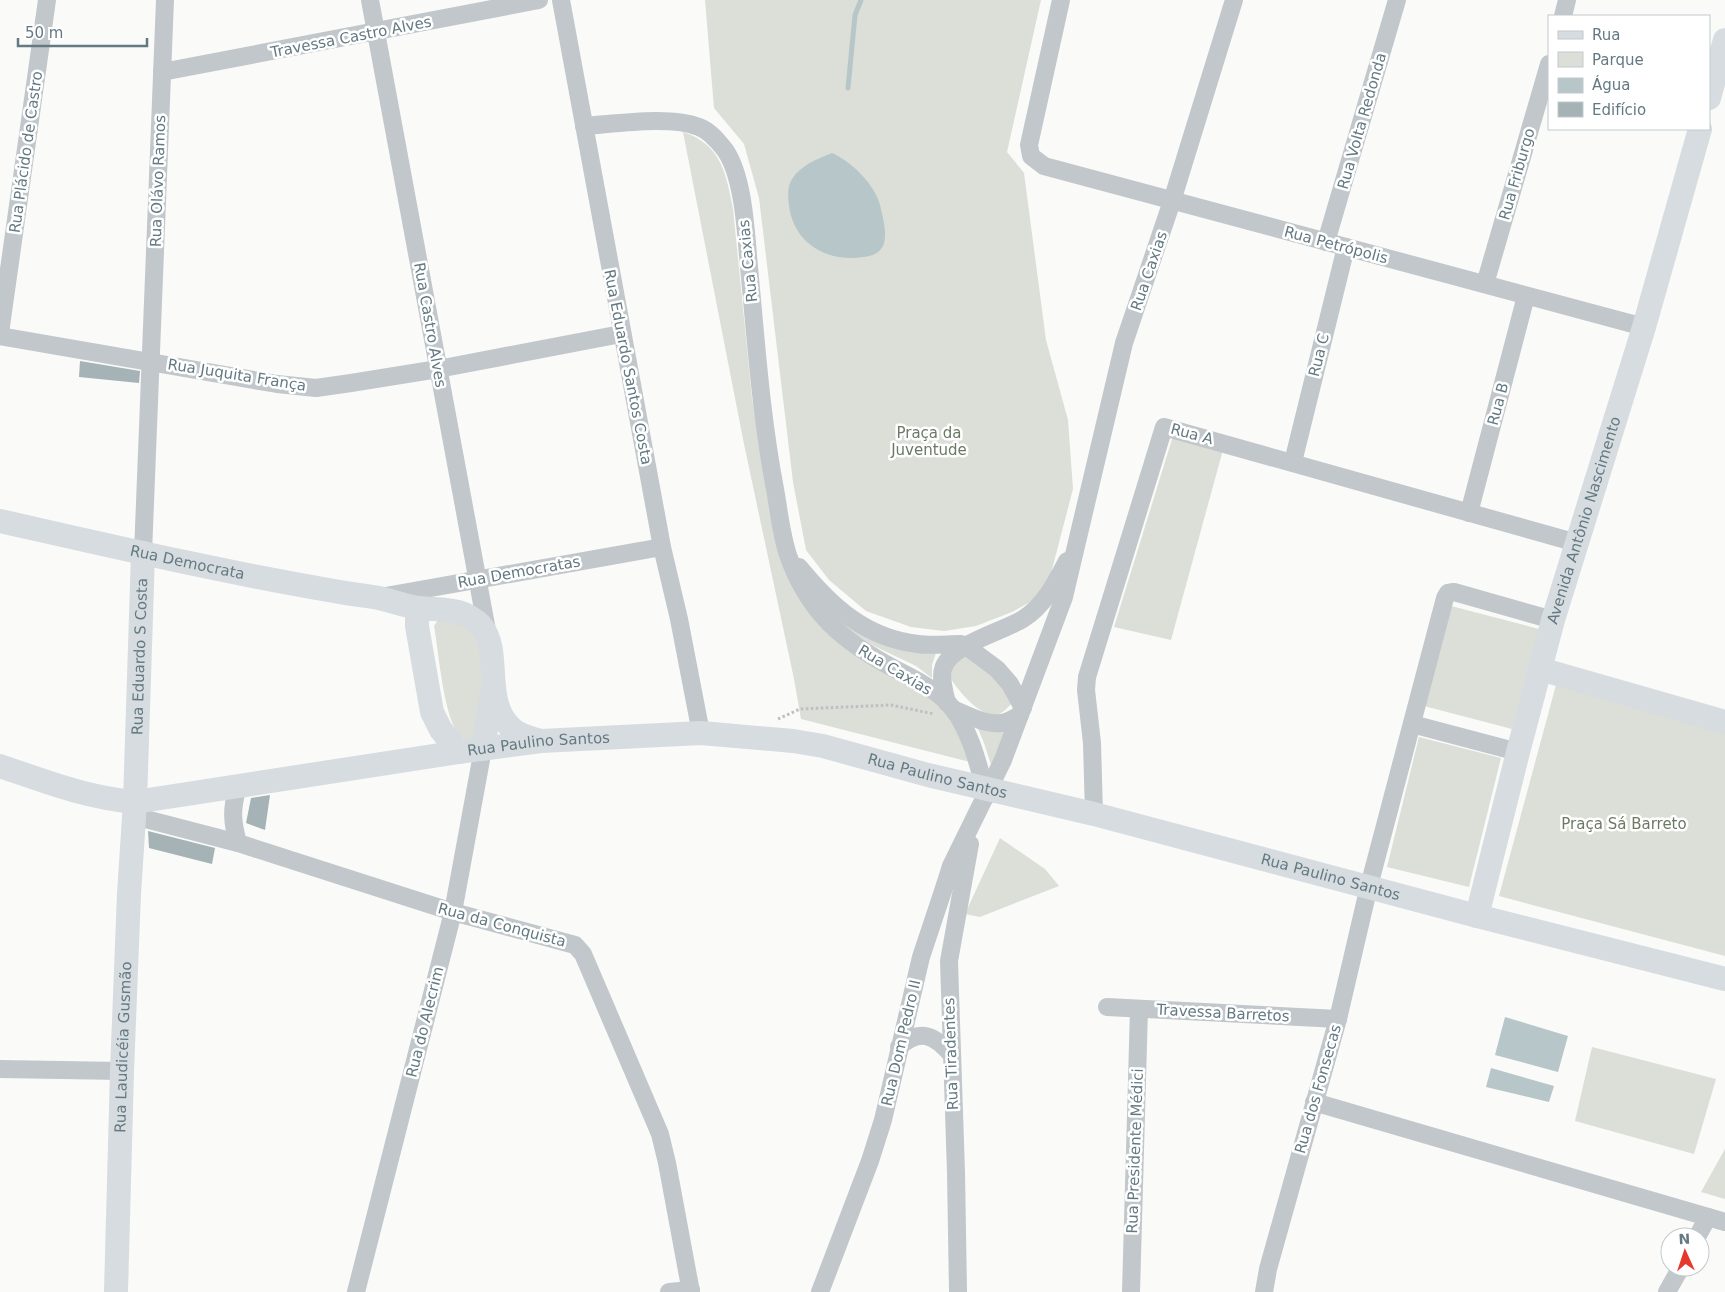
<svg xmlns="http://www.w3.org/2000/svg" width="1725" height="1292" viewBox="0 0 1725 1292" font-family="'DejaVu Sans',sans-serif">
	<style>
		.green { fill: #dbdfd7 }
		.water { fill: #b7c7c9 }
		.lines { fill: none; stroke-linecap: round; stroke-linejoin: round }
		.stream { stroke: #b7c7c9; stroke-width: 5 }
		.building { fill: #a5b2b6 }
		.path { stroke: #bbc0c2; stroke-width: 3; stroke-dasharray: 2.5 2.5; stroke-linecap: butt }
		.street { stroke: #c1c7ca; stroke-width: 18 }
		.secondary { stroke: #d6dcdf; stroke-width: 24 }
		.labels { text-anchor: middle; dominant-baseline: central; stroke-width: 5; stroke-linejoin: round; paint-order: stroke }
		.street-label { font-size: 15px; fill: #647a83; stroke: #fff }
		.park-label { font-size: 15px; fill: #6b7a64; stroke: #fff }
	</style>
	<rect width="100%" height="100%" fill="#fafaf8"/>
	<!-- green -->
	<g class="green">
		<path d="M705,0H1041L1007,152L1024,173L1046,340L1068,420L1073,489L1050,577L1032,601L1012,612L976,626L944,631L911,627L866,611L829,580L806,550L793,482L759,198L744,144L714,108Z"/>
		<path d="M683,132C722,145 726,174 733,209L752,398L767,487L815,615L917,685L956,721L970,762L801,719L794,679L744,444Z"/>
		<path d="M1173,436L1224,446L1171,640L1114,627Z"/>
		<path d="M1451,606L1539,629L1512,729L1424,706Z"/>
		<path d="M442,614L478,634L486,722L471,742C466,740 461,738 458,734C443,712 439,654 434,626Z"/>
		<path d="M839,615L936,653L932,665V678L916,666L872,645L852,632L835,618Z"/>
		<path d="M959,654L990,664L1013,702C1008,707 1002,715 994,715C977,714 957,689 949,676Z"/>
		<path d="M1556,685L1725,733V956L1499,896Z"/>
		<path d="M976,724L1010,726L993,771L984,743Z"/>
		<path d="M1419,737L1501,758L1469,887L1387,867Z"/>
		<path d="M1000,838L1045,869L1059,886L980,917L965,914Z"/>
		<path d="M1592,1047L1716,1079L1694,1154L1575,1121Z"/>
		<path d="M1725,1149V1199L1701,1192Z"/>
	</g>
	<!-- water -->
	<g class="water">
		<path d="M832,153C852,162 877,186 881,209C883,218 887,233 884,243C882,252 873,256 864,257C828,263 794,244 789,206C788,197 787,187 792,179C801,165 817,159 832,153Z"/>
		<path d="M1505,1017L1568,1036L1558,1072L1495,1055Z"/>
		<path d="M1491,1068L1554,1086L1549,1102L1486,1087Z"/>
	</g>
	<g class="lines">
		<!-- stream -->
		<path class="stream" d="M848,88L855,15L861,0"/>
	</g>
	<!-- building -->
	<g class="building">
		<path d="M80,361L140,371L139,383L79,377Z"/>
		<path d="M270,795L265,830L246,823L251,798Z"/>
		<path d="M148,831L215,848L212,864L149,848Z"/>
	</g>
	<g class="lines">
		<!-- path -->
		<path class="path" d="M778,719L800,709L891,705L934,714"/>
		<!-- street -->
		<g class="street">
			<path d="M370,0L488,636"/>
			<path d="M561,0L662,547L679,619L701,733"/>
			<path d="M1061,0L1029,145L1031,156L1044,166L1644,327"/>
			<path d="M1563,16L1567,0"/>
			<path d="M162,72L539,0"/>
			<path d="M584,126C614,124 671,115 699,127C710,131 718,141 725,150C744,177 746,235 749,267C756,341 761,416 775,489C779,511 781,534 788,555C808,612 842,641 895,669C913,678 941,692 953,709C971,732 979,768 987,796"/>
			<path d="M1326,242L1397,0"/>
			<path d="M1485,284L1549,64"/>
			<path d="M0,333L47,0"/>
			<path d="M0,336L277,384L316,388L351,383L438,369L621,334"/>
			<path d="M1293,462L1346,247"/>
			<path d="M1469,513L1526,296"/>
			<path d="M143,553L165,0"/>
			<path d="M799,567C831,606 865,638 918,644C932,646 947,644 961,644L966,646L997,669L1010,684L1023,708"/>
			<path d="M380,597L662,547"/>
			<path d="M947,703C945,693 940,679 943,669C949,645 1004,631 1023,619C1044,606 1056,582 1067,561"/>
			<path d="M953,709C967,715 986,725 1001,723C1008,722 1014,718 1020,715"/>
			<path d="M1412,724L1518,752"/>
			<path d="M1094,814L1092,743L1086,690L1087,677L1164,427L1577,543"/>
			<path d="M134,816L238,843L453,912L575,945L583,954L660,1134L667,1163L691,1292"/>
			<path d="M238,843C232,821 231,809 238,787"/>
			<path d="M1107,1007L1338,1019"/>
			<path d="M899,1047C920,1028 934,1035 951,1054"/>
			<path d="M0,1069L122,1071"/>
			<path d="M1314,1102L1725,1222"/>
			<path d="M1697,1237L1708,1217"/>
			<path d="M356,1292L453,912L483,749"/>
			<path d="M669,1292L691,1290"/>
			<path d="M820,1292L870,1161L883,1120L921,957L943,891L951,866L1003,760L1064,597L1124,343L1172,201L1234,0"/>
			<path d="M958,1292L956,1172L949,961L970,844"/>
			<path d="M1131,1292L1139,1009"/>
			<path d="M1264,1292L1268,1269L1338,1019L1369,886L1445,598L1448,593L1454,592L1553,620"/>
			<path d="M1667,1292L1681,1267"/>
		</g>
		<!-- secondary -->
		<g class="secondary">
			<path d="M1709,98L1725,40"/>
			<path id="s1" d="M0,521C111,546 222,572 334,591C348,594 364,595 379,598C392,601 405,606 419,608C434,610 449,608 464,614C470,617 478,621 482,627C503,654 480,707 516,732C523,736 533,739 541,741"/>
			<path d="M417,608V626L432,712L441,730L459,752"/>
			<path d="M1540,669L1725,722"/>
			<path d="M483,749L492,692"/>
			<path id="s2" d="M0,766C44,781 87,798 135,802L459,752L541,741L701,733L793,741L823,746L928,775L1094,814L1477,916L1725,979"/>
			<path id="s3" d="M1477,916L1518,752L1553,620L1644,327L1700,129"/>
			<path id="s4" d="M116,1292L122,1071L129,894L135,802L143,553"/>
		</g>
	</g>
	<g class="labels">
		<!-- street labels -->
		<g class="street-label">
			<text transform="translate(351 37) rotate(-11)">Travessa Castro Alves</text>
			<text transform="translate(1362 121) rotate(-74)">Rua Volta Redonda</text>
			<text transform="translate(26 152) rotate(-82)">Rua Plácido de Castro</text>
			<text transform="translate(1517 174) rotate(-74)">Rua Friburgo</text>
			<text transform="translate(158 181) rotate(-88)">Rua Olávo Ramos</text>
			<text transform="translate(1336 245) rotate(15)">Rua Petrópolis</text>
			<text transform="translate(748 261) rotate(-96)">Rua Caxias</text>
			<text transform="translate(1149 271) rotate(-71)">Rua Caxias</text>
			<text transform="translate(430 325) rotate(80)">Rua Castro Alves</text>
			<text transform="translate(1319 355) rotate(-76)">Rua C</text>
			<text transform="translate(628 367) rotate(79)">Rua Eduardo Santos Costa</text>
			<text transform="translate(237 375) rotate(9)">Rua Juquita França</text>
			<text transform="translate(1498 404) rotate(-75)">Rua B</text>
			<text transform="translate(1192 434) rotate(15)">Rua A</text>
			<text stroke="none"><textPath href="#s3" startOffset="410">Avenida Antônio Nascimento</textPath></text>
			<text stroke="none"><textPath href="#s1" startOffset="192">Rua Democrata</textPath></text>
			<text transform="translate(519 572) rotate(-10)">Rua Democratas</text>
			<text stroke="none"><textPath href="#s4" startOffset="636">Rua Eduardo S Costa</textPath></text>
			<text transform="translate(895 670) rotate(31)">Rua Caxias</text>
			<text stroke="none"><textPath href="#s2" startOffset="548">Rua Paulino Santos</textPath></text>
			<text stroke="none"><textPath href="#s2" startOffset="952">Rua Paulino Santos</textPath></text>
			<text stroke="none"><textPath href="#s2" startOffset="1358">Rua Paulino Santos</textPath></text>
			<text transform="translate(502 925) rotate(15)">Rua da Conquista</text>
			<text transform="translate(1223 1013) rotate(3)">Travessa Barretos</text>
			<text transform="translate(425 1022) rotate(-76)">Rua do Alecrim</text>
			<text transform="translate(901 1043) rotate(-77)">Rua Dom Pedro II</text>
			<text stroke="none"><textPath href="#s4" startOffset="245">Rua Laudicéia Gusmão</textPath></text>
			<text transform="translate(951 1054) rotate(-92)">Rua Tiradentes</text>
			<text transform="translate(1318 1089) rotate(-74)">Rua dos Fonsecas</text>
			<text transform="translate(1135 1151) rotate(-88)">Rua Presidente Médici</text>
		</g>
		<!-- park labels -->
		<g class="park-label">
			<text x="929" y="433">Praça da<tspan x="929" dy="17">Juventude</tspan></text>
			<text x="1624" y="824">Praça Sá Barreto</text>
		</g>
	</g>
	<!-- legend -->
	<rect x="1548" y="15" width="162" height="115" fill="#ffffff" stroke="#c1cacd"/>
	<rect x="1558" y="31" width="25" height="8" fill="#d6dcdf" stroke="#c1cacd"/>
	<text x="1592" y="40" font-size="15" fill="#647a83">Rua</text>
	<rect x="1558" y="52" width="25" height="15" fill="#dbdfd7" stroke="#c1cacd"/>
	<text x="1592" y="65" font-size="15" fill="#647a83">Parque</text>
	<rect x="1558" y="78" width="25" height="15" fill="#b7c7c9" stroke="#c1cacd"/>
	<text x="1592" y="90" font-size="15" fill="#647a83">Água</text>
	<rect x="1558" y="102" width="25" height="15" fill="#a5b2b6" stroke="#c1cacd"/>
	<text x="1592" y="115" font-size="15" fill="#647a83">Edifício</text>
	<!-- north arrow -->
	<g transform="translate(1685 1252) rotate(357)"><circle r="24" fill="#ffffff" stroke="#c1cacd"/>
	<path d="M0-4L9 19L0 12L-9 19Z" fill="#e6392b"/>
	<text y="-8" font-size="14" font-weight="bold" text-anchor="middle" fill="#647a83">N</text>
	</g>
	<!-- scale -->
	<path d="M18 38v8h129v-8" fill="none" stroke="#647a83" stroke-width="2.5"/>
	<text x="25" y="38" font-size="15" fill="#647a83" stroke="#ffffff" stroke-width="4" paint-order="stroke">50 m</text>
</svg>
